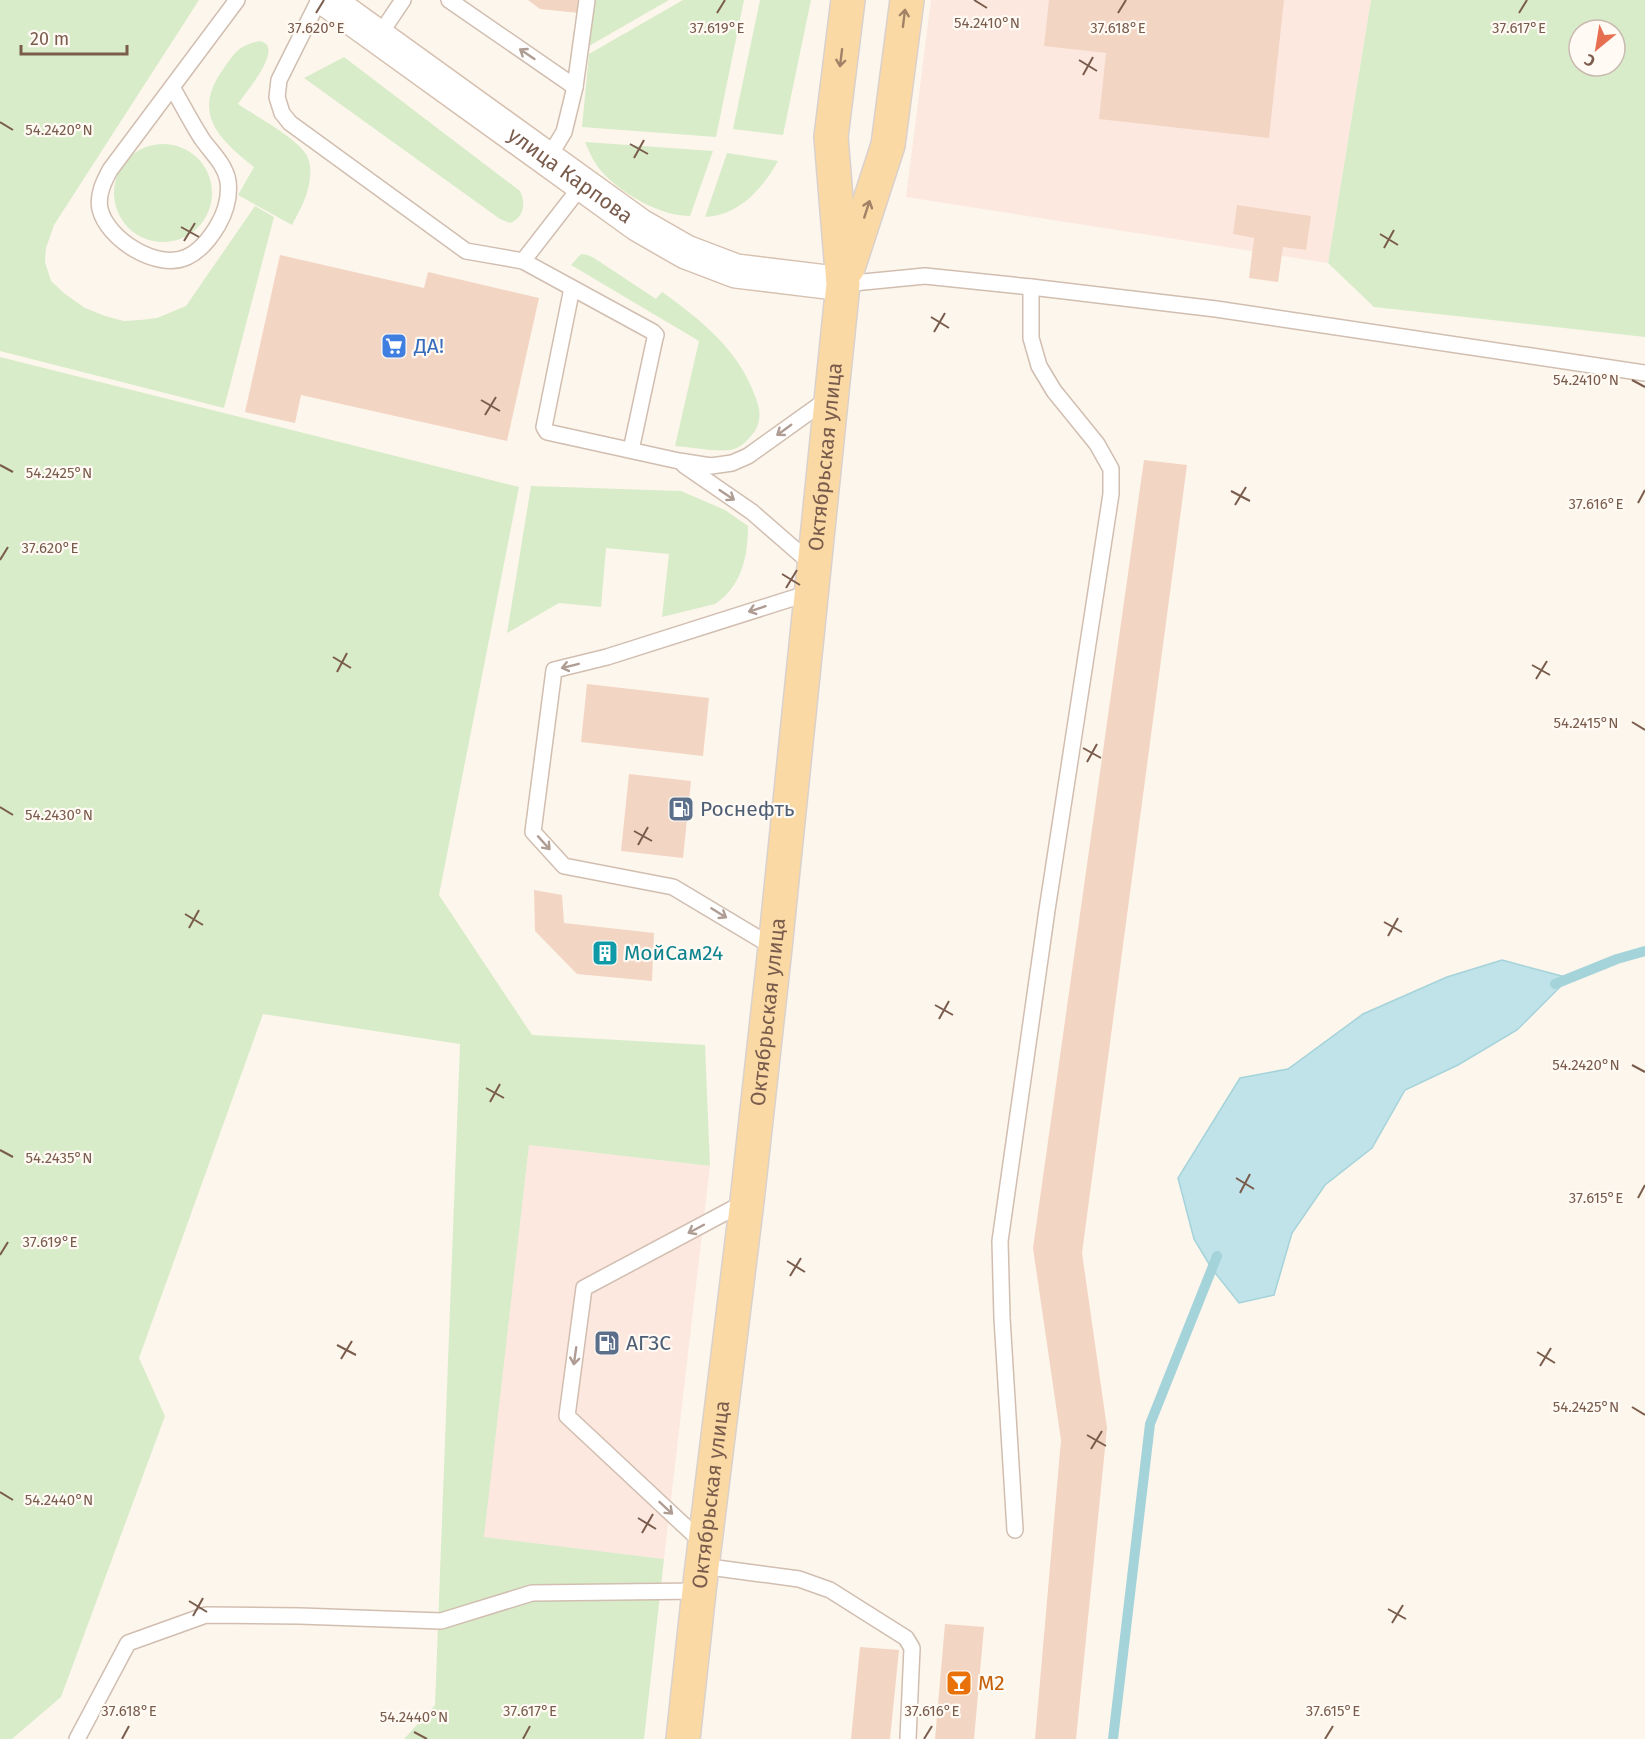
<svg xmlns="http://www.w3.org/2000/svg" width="1645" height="1739" viewBox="0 0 1645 1739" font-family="'Fira Sans',sans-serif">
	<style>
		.commercial { fill: #fde8e0 }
		.green { fill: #d8ecc9; fill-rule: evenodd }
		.water { fill: #bfe3e8; stroke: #a5d3da; stroke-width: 1.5 }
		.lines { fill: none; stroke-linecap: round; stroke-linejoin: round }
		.stream { stroke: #a5d3da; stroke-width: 10 }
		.building { fill: #f3d5c3 }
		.lane-casing { stroke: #d1beb0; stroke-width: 18 }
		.secondary-casing { stroke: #d6c0b0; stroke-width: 36 }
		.primary-casing { stroke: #dad1cd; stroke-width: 36 }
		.lane { stroke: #fff; stroke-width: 15 }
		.secondary { stroke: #fff; stroke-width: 33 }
		.primary { stroke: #fbd9a5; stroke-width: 33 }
		.oneway { stroke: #a18267 }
		.oneway2 { stroke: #af9d94 }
		.ticks { fill: none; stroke: #7a5c4d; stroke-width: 2 }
		.labels { text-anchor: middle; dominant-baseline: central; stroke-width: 4.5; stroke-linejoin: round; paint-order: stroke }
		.street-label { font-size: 21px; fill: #7a5c4d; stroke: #fffaf3 }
		.shop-label { font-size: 21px; fill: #366cbe; stroke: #fffaf3; text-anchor: start }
		.service-label { font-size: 21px; fill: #4e5e75; stroke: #fffaf3; text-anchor: start }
		.culture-label { font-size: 21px; fill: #0d838f; stroke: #fffaf3; text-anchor: start }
		.food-label { font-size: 21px; fill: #c56008; stroke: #fffaf3; text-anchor: start }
		.ticks-label { font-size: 15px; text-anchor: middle; fill: #7a5c4d; stroke: #fffaf3; stroke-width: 4.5; stroke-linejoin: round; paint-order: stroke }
	</style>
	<rect width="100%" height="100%" fill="#fdf6ec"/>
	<!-- commercial -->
	<g class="commercial">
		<path d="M931,0H1371L1328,263L906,197Z"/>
		<path d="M529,1145L710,1166L664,1559L483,1538Z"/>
	</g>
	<!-- green -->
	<g class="green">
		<path d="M0,0H199L54,225L46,248L45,262L51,281L65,294L85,308L105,316L124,321L140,320L157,318L186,306L255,206L274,217L224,408L0,351Z"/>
		<path d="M595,0H669L589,46Z"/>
		<path d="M683,0H744L716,137L582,127L589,54Z"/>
		<path d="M760,0H811L783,135L733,129Z"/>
		<path d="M1371,0H1645V337L1374,307L1328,263ZM1579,30H1615V66H1579Z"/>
		<path d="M259,41C287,45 245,93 238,104C257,117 294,136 306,154C310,161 311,169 310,177C309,194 300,210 292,225L238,195L254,167C218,138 191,113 224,68C236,51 239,46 259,41Z"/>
		<path d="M344,57L520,191C526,204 524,217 510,223L500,219L304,78Z"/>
		<path d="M585,142L713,151L690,216C661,216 624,195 604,174C595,165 590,154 585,142Z"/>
		<circle cx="163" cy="193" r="49"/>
		<path d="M727,153L778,161C763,188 739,216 705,217Z"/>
		<path d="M581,254L588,255L594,258L656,299L662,292C700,319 739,350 755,396C760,408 762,419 755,431C749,439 740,449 730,450C716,452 690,447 675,446L699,341L571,265Z"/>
		<path d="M0,357L519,487L439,895L532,1035L705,1045L710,1166L529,1145L484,1537L664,1559L644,1739H404L435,1705L460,1044L263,1014L139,1358L165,1416L61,1697L12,1739H0Z"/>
		<path d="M531,486L681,491L725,510L748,526C748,556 742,586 715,604L662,617L669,554L606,548L601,607L559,603L507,633Z"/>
	</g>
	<!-- water -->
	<path class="water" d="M1502,960L1569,978L1517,1030L1458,1065L1405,1090L1372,1148L1325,1185L1292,1233L1274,1295L1239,1303L1212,1269L1194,1239L1178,1178L1240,1078L1288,1069L1363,1014L1447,977Z"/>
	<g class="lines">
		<!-- stream -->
		<g class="stream">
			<path d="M1555,984L1617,959L1645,951"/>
			<path d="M1113,1739L1150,1424L1217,1256"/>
		</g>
	</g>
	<!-- building -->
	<g class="building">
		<path d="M528,0H580L579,13L540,9Z"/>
		<path d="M1049,0H1284L1269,138L1099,119L1106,53L1044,46Z"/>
		<path d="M1237,205L1311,216L1306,250L1283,247L1278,282L1249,278L1254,238L1233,234Z"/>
		<path d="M280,255L424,288L428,272L539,298L507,441L301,395L295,423L245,412Z"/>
		<path d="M1144,460L1187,465L1082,1253L1107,1428L1076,1739H1035L1061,1440L1033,1248Z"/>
		<path d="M587,684L709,698L703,756L581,742Z"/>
		<path d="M629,774L691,781L683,858L621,851Z"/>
		<path d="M534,890L562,895L564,923L654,933L652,981L577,974L535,931Z"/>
		<path d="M945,1624L984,1627L974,1739H935Z"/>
		<path d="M860,1647L899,1650L890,1739H851Z"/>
	</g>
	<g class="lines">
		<!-- lane casing -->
		<g class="lane-casing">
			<g id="lane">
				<path d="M319,0L279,80L277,97L282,113L290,123L466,251L523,261L653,332L656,335L655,338L631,450"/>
				<path d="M449,0L575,87"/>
				<path d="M378,37L403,0"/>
				<path d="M172,87C182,104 191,122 202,139C211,152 225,164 228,181C230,197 226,211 218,225C211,237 200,251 187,257C157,271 107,239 100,209C97,195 104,181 110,170L237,0"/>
				<path d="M547,160L564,132L575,87L587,0"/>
				<path d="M523,261L582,185"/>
				<path d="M843,284L925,276L1031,287L1216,309L1645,373"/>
				<path d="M572,288L544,427L547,432L679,461L711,466L732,463L748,456L829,398"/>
				<path d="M684,465L752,512L814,566"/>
				<path d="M775,948L673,887L564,866L533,832L554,670L607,657L812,592"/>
				<path d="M1015,1530L1002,1318L1000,1241L1047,910L1111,494V469L1097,444L1054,391L1039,366L1031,338V287"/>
				<path d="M704,1544L567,1416L584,1288L747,1201"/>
				<path d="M702,1566L799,1579L830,1590L906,1638L912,1648L908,1739"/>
				<path d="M77,1739L128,1643L206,1615L300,1616L441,1621L532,1593L699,1591"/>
			</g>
		</g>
		<!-- secondary casing -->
		<g class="secondary-casing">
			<g id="secondary">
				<path id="s1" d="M327,0L639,225L686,252L736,271L843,284"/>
			</g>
		</g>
		<!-- primary casing -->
		<g class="primary-casing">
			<g id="primary">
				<path d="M848,268L888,145L907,0"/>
				<path id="s2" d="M683,1739L699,1591L747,1201L775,948L843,284L831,137L848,0"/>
			</g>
		</g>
		<!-- lane -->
		<use href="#lane" class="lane"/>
		<!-- secondary -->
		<use href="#secondary" class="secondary"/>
		<!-- primary -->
		<use href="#primary" class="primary"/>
	</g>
	<!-- one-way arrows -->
	<defs><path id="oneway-shaft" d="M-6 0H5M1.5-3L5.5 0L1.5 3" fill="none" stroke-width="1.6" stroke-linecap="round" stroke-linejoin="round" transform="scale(1.5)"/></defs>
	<g class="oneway">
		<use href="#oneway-shaft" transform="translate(904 18) rotate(-83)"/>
		<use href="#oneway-shaft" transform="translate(841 58) rotate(97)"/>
		<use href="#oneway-shaft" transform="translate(867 209) rotate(-72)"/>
	</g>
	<g class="oneway2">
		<use href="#oneway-shaft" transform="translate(527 54) rotate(-146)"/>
		<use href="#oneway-shaft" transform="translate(784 430) rotate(144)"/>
		<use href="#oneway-shaft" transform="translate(727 495) rotate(34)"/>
		<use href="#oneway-shaft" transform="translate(757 609) rotate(162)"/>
		<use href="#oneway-shaft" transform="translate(570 666) rotate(166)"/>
		<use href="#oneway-shaft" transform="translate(544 843) rotate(48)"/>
		<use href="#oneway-shaft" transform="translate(719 913) rotate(32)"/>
		<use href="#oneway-shaft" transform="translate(696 1229) rotate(152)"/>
		<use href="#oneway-shaft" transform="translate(575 1356) rotate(98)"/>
		<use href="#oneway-shaft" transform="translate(666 1508) rotate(43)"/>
	</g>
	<!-- ticks -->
	<path class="ticks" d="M974,0L987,8M316,13L324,0M717,13L725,0M1118,13L1126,0M1519,13L1527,0M1079,60L1097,71M1083,75L1093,57M0,122L13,130M630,144L648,154M634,158L644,140M181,227L199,237M1380,234L1398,245M184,241L195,223M1384,248L1394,230M931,317L949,328M934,332L945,313M1632,380L1645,387M481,400L500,411M485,415L496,397M0,465L13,472M1231,491L1250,501M1638,503L1645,490M1235,505L1246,487M0,560L8,547M782,574L800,585M786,588L797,570M333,657L351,668M1532,665L1550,675M337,672L347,653M1536,679L1547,661M1632,722L1645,730M1083,748L1101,758M1087,762L1097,744M0,807L13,815M634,831L652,841M638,845L648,827M185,914L203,925M1384,922L1402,932M189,928L199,910M1388,936L1398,918M935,1005L953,1015M939,1019L949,1001M1632,1065L1645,1072M486,1088L504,1098M490,1102L500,1084M0,1150L13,1157M1236,1178L1254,1189M1240,1193L1250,1174M1638,1198L1645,1185M0,1255L8,1242M787,1261L805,1272M790,1276L801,1258M337,1345L356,1355M1537,1352L1555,1363M341,1359L352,1341M1540,1366L1551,1348M1632,1407L1645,1415M1087,1435L1106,1446M1091,1449L1102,1431M0,1492L13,1500M638,1518L656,1529M642,1533L653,1514M189,1601L207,1612M1388,1609L1406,1619M193,1616L203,1598M1392,1623L1403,1605M414,1732L427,1739M122,1739L129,1726M523,1739L530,1726M924,1739L932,1726M1325,1739L1333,1726"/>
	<!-- icons -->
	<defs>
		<g id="supermarket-square" transform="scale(1.35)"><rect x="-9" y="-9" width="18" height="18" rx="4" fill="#3f7fe0" stroke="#fffaf3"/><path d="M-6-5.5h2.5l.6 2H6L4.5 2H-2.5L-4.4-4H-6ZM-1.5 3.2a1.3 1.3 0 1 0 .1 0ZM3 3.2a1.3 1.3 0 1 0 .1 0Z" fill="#fff"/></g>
		<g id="fuel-square" transform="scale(1.35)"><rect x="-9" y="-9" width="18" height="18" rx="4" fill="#5c6f8a" stroke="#fffaf3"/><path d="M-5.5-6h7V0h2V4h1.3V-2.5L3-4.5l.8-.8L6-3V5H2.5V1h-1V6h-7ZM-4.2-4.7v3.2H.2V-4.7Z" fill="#fff"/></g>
		<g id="building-square" transform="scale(1.35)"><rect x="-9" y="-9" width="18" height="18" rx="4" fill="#0f9aa8" stroke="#fffaf3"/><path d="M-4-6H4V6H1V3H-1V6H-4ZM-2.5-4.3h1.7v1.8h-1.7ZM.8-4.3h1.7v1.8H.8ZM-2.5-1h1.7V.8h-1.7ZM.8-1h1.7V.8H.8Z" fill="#fff"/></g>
		<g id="bar-square" transform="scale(1.35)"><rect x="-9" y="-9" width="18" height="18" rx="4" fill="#e8710a" stroke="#fffaf3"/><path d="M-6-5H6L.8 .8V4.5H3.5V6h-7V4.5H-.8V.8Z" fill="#fff"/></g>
	</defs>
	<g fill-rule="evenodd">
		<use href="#supermarket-square" x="394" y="346"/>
		<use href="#fuel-square" x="681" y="809"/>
		<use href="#building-square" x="605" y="953"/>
		<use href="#fuel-square" x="607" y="1343"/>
		<use href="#bar-square" x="959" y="1683"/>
	</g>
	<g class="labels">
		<!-- street labels -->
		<g class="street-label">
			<text stroke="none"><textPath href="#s1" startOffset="300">улица Карпова</textPath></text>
			<text stroke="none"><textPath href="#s2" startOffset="1290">Октябрьская улица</textPath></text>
			<text stroke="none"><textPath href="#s2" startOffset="732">Октябрьская улица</textPath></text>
			<text stroke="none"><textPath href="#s2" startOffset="246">Октябрьская улица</textPath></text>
		</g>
		<!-- shop labels -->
		<g class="shop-label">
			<text x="414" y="346">ДА!</text>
		</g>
		<!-- service labels -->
		<g class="service-label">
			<text x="700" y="809">Роснефть</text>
			<text x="626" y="1343">АГЗС</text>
		</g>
		<!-- culture labels -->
		<g class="culture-label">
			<text x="624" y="953">МойСам24</text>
		</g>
		<!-- food labels -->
		<g class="food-label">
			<text x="978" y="1683">М2</text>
		</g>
	</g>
	<g class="ticks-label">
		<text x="987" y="28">54.2410°N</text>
		<text x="316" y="33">37.620°E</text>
		<text x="717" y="33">37.619°E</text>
		<text x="1519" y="33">37.617°E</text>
		<text x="1118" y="33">37.618°E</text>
		<text x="59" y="135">54.2420°N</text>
		<text x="1586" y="385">54.2410°N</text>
		<text x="59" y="478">54.2425°N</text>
		<text x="1596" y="509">37.616°E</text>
		<text x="50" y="553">37.620°E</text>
		<text x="1586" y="728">54.2415°N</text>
		<text x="59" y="820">54.2430°N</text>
		<text x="1586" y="1070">54.2420°N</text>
		<text x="59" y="1163">54.2435°N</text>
		<text x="1596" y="1203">37.615°E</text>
		<text x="50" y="1247">37.619°E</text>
		<text x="1586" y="1412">54.2425°N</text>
		<text x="59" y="1505">54.2440°N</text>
		<text x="129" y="1716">37.618°E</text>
		<text x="530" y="1716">37.617°E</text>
		<text x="932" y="1716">37.616°E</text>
		<text x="1333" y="1716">37.615°E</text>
		<text x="414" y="1722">54.2440°N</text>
	</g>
	<!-- north arrow -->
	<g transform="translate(1597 48) rotate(210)"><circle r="28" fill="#fffaf3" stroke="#cabbb1" stroke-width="1.5"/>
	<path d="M0-4.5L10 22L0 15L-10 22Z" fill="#e76f51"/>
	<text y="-9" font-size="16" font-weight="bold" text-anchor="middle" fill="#7a5c4d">С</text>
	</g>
	<!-- scale -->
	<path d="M21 45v9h106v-9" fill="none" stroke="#7a5c4d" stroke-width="3"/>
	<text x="30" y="45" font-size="18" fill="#7a5c4d" stroke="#fffaf3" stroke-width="4.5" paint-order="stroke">20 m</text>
</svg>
